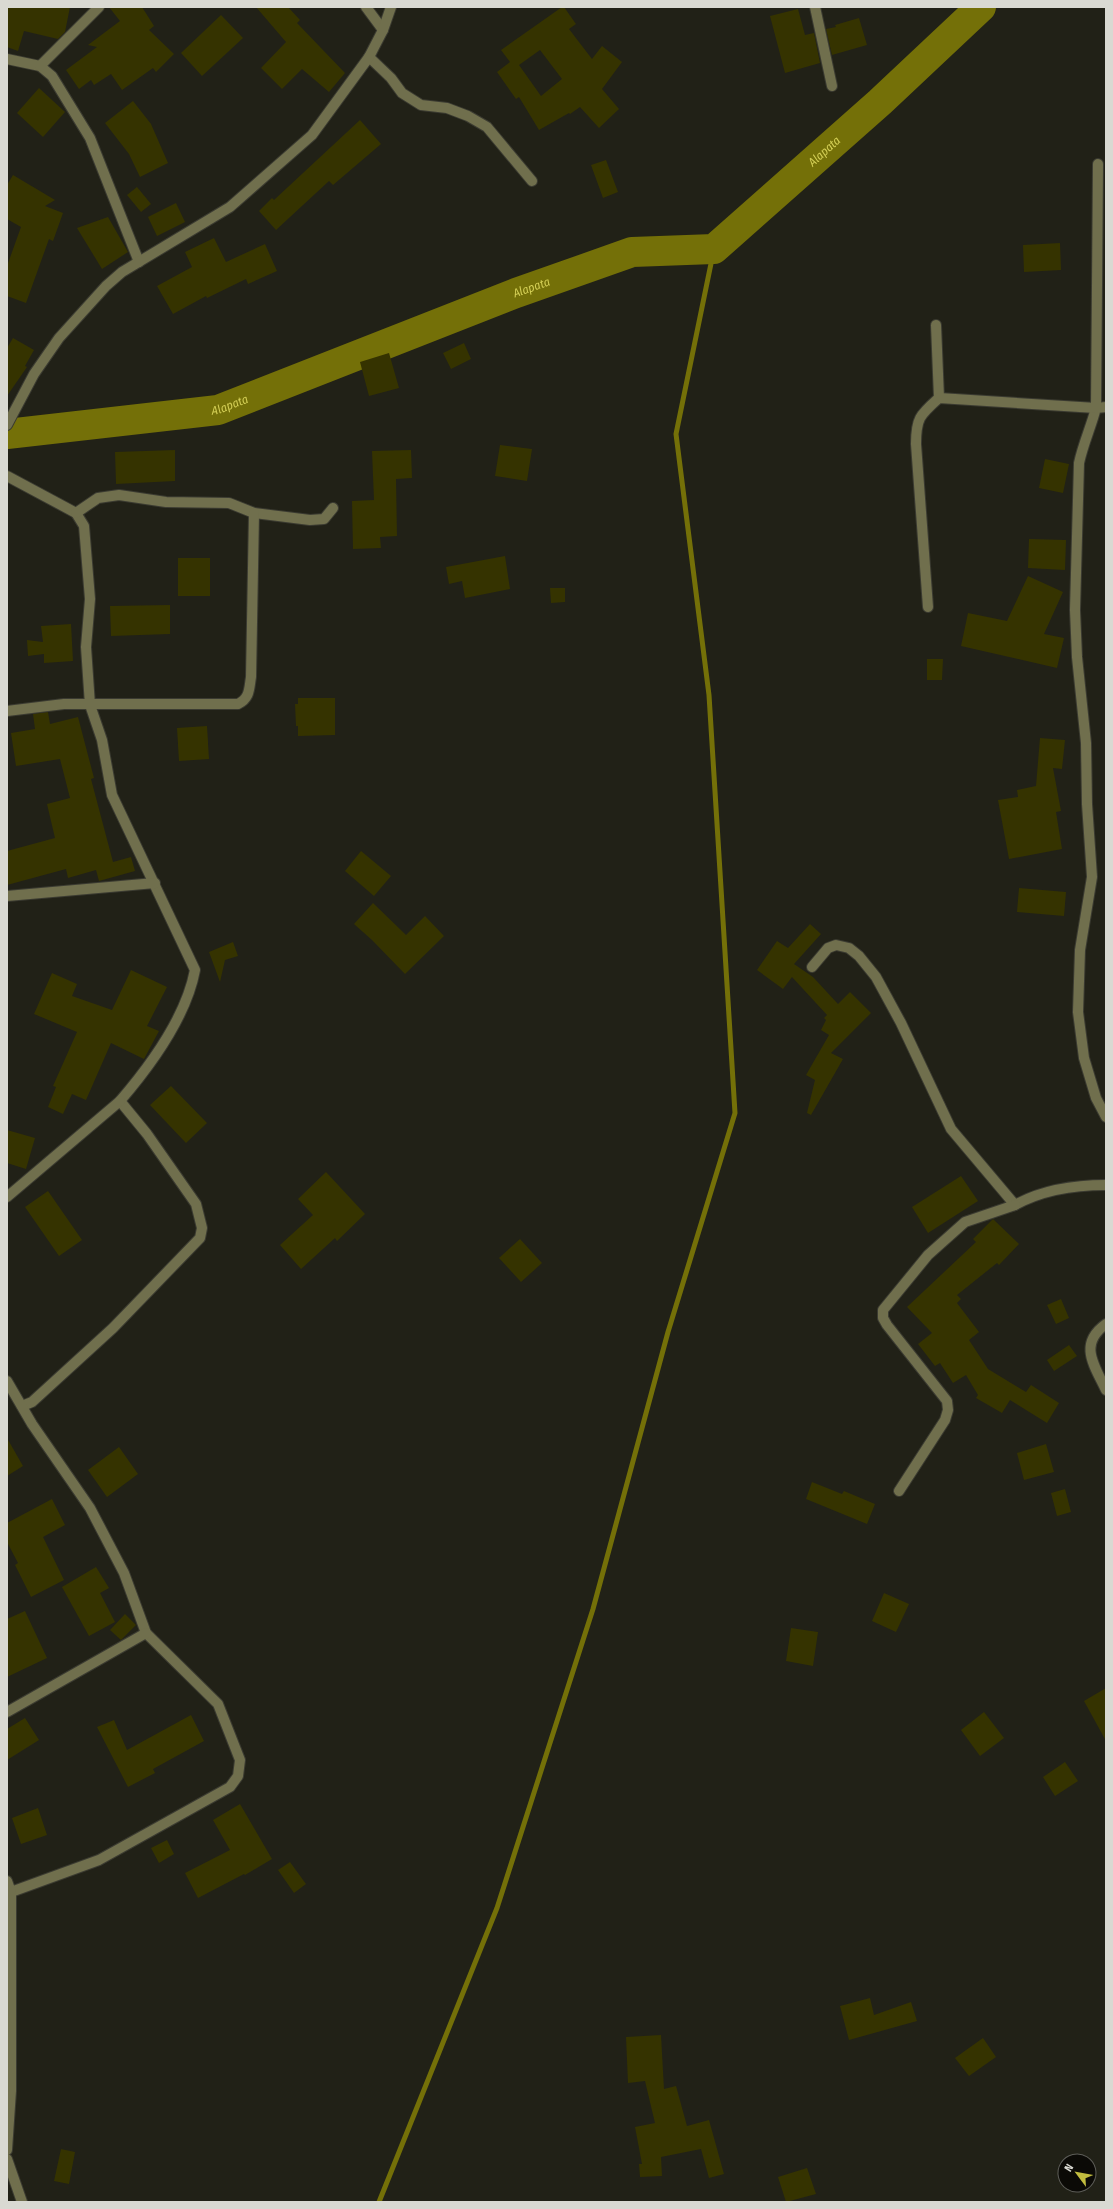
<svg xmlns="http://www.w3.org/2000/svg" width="1113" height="2209" viewBox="0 0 1113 2209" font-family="'Fira Sans Condensed',sans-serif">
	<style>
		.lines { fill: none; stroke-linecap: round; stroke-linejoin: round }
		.stream { stroke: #747008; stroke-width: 5 }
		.river { stroke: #747008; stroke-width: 30 }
		.building { fill: #353300; fill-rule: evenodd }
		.minor-casing { stroke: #3b3b31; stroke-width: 12 }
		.minor { stroke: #706f4d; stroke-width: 10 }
		.labels { text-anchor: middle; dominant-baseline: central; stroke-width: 3.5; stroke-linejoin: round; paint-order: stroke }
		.water-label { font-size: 12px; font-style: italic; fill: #d4cf56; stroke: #0b0a06 }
	</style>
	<rect width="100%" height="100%" fill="#212117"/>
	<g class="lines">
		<!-- stream -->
		<path class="stream" d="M379,2202L497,1908L593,1609L668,1332L735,1113L709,695L676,434L714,249"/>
		<!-- river -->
		<path class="river" id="s1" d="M7,434L218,410L516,293L632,252L714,249L880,102L981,7"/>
	</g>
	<!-- building -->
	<g class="building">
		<path d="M7,7H70L65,32L58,39L24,31L18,51L7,47Z"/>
		<path d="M109,7H142L154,26L149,30L174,54L156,72L153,68L122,90L111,74L94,85L91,80L79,89L66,70L97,47L88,45L120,21Z"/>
		<path d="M256,7H288L300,20L297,23L345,73L329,92L302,69L282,89L261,68L286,42Z"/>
		<path d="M562,7H564L576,24L569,29L592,59L602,46L622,62L602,89L619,109L599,128L580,107L570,114L569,113L539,130L519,97L516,99L497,72L510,62L501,50ZM540,50L562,79L541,96L519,65Z"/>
		<path d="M798,9L805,35L814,33L820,63L785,73L770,16Z"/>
		<path d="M221,15L243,38L202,76L181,53Z"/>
		<path d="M859,18L867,45L832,55L826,29L836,27L835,25Z"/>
		<path d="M39,88L65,112L43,137L17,113Z"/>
		<path d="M133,101L151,124L168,163L140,177L129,154L105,123Z"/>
		<path d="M360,120L381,144L333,185L329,181L276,230L259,211L272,198L274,200Z"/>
		<path d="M606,160L618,192L603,198L591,165Z"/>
		<path d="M13,175L55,200L45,206L63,213L53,241L49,239L26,303L7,296V266L21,227L7,219V185Z"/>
		<path d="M137,187L151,204L141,212L127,195Z"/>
		<path d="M176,203L185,222L157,236L148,217Z"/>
		<path d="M108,217L128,252L102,269L77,228Z"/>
		<path d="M214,238L226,262L265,244L277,271L248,284L246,279L207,298L206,296L173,314L157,286L192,267L185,252Z"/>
		<path d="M1060,243L1061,270L1024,272L1023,245Z"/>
		<path d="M13,338L34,350L25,366L27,367L7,396V348Z"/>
		<path d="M464,343L471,359L451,369L443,353Z"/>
		<path d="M389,353L399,388L369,396L360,362Z"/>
		<path d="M500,445L532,449L527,481L495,476Z"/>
		<path d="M175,450V481L116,484L115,452Z"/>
		<path d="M411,450L412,478L396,479L397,536L380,537L381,548L353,549L352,501L374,500L372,451Z"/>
		<path d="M1045,459L1069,464L1063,493L1039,488Z"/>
		<path d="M1029,539L1066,540L1065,570L1028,568Z"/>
		<path d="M505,556L510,589L465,598L462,581L449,584L446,567Z"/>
		<rect x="178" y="558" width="32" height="38"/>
		<path d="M1028,576L1063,592L1044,634L1064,638L1057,668L961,646L968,613L1007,621Z"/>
		<path d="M550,588H565V602L551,603Z"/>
		<path d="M170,605V634L111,636L110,606Z"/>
		<path d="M71,624L73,661L44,663V654L28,656L27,640L43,642L41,626Z"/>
		<path d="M927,659H943L942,680H927Z"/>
		<path d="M298,698H335V735L298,736V726H296L295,704H298Z"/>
		<path d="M48,712L50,724L78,717L94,778L91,779L113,862L131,857L135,871L99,881L96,870L68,878L66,869L7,885V851L55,838L47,804L70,798L60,759L16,766L11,733L35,729L33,714Z"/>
		<path d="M207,726L209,759L179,761L177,728Z"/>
		<path d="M1040,738L1065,740L1062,769L1053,768L1061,811L1056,812L1062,849L1009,859L998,800L1018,797L1017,790L1036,786Z"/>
		<path d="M361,851L391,876L374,896L345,871Z"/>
		<path d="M1019,888L1066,892L1064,916L1017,912Z"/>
		<path d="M373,903L406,935L425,916L444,936L405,974L372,940L354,924Z"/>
		<path d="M810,924L821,934L794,964L813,977L838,1004L850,992L871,1013L831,1053L843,1059L811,1115L807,1113L815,1080L806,1075L829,1035L821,1030L826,1020L824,1018L827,1015L792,977L783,989L757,970L777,941L788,948Z"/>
		<path d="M233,942L238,956L225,960L220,982L209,952Z"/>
		<path d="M131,970L167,987L147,1026L159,1031L144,1059L111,1043L86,1100L72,1094L63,1114L48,1107L56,1087L53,1086L77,1032L34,1014L52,973L77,984L72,996L112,1010Z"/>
		<path d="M171,1086L207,1123L186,1143L150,1105Z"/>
		<path d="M7,1130L35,1138L26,1169L7,1163Z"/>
		<path d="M326,1172L365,1214L337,1241L335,1238L301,1269L280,1245L313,1215L298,1199Z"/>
		<path d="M961,1176L978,1201L928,1233L912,1207Z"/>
		<path d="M48,1191L82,1240L59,1256L25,1207Z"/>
		<path d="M993,1219L1019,1244L999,1265L997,1263L957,1295L961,1299L957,1303L979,1332L969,1340L988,1369L1026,1392L1031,1385L1059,1403L1047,1423L1010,1400L1002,1413L976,1398L978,1395L966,1375L953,1383L940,1363L935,1366L918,1344L932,1333L907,1307L976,1242L973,1239Z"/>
		<path d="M520,1239L542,1263L521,1282L499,1258Z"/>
		<path d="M1061,1299L1069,1318L1056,1324L1047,1305Z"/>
		<path d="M1069,1345L1077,1356L1054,1371L1047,1360Z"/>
		<path d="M7,1438L23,1466L7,1476Z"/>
		<path d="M1046,1444L1054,1472L1024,1480L1017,1453Z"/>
		<path d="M119,1447L138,1474L107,1497L88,1470Z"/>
		<path d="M812,1482L842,1494L844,1491L875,1504L867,1524L806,1499Z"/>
		<path d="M1065,1489L1071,1512L1057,1516L1051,1493Z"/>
		<path d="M52,1499L65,1525L43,1537L64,1580L31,1597L15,1565L18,1563L7,1542V1523Z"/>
		<path d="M96,1567L109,1588L100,1593L115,1622L89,1636L62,1587Z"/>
		<path d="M884,1593L909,1604L896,1632L872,1621Z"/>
		<path d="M25,1611L47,1658L7,1677V1619Z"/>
		<path d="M125,1614L136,1625L121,1640L110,1630Z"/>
		<path d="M791,1628L818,1632L813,1666L786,1661Z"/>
		<path d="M1106,1688V1741L1084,1701Z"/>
		<path d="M984,1712L1004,1738L980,1756L961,1730Z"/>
		<path d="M191,1715L204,1741L153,1769L155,1773L128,1787L97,1727L114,1720L127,1750Z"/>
		<path d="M25,1718L39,1740L7,1760V1729Z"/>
		<path d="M1065,1762L1078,1781L1055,1796L1043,1777Z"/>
		<path d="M240,1804L272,1859L245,1875L244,1874L198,1898L185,1873L230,1850L213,1820Z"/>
		<path d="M38,1808L47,1835L21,1844L12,1818Z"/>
		<path d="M167,1840L174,1854L159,1863L151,1848Z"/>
		<path d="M290,1862L306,1884L294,1893L278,1870Z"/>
		<path d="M870,1998L874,2015L911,2002L917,2021L849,2040L840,2006Z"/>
		<path d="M661,2035L664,2089L676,2086L687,2126L709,2120L724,2174L709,2178L701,2149L661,2157L662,2176L640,2177L639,2164H642L635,2127L655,2123L645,2081L628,2083L626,2037Z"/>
		<path d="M983,2038L996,2057L969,2076L955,2058Z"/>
		<path d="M61,2149L75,2152L69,2184L54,2181Z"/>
		<path d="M807,2168L816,2194L786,2202L778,2177Z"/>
	</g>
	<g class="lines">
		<!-- minor casing -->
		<g class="minor-casing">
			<g id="minor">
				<path d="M366,7L383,30"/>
				<path d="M815,7L832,86"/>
				<path d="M369,57L391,78L402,93L421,105L447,108L468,116L487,127L532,181"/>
				<path d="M7,59L40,66L52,76L90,138L139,262"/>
				<path d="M40,66L99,7"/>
				<path d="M936,325L939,398"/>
				<path d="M1106,407L1096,408C1091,427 1083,444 1079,463L1075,610L1077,657L1086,743L1087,804L1092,877L1080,950L1078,1012L1084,1058L1096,1098L1106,1117"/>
				<path d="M7,425L34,374L59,338L106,286L122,272L230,207L312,135L369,57L383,30L391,7"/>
				<path d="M7,476L76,513L84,526L90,599L86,647L90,705L102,740L112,795L195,970C186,1018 151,1065 120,1101L147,1134L196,1204L202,1228L200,1238L113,1328L32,1402L22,1406"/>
				<path d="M76,513L98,498L119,495L166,502L229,503L254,513L310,520L324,519L333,508"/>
				<path d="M928,607L916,444C916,418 920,415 939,398L1096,408L1098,164"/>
				<path d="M7,711L64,704H238C250,698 249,689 251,677L254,513"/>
				<path d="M7,896L155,883"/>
				<path d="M812,967L828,948L836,945L849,948L859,956L876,977L901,1023L951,1129L1015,1205C1042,1190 1075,1185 1106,1185"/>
				<path d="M7,1197L120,1101"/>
				<path d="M1106,1324C1078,1344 1094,1365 1106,1390"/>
				<path d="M7,1381L32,1424L90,1508L124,1573L146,1633L218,1704L240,1760L238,1776L230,1787L99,1860L11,1892"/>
				<path d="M899,1491L945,1420L948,1410L947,1401L887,1325L883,1318V1310L928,1255L965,1222L1015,1205"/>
				<path d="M7,1712L146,1633"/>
				<path d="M7,1881L11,1892V2091L7,2150"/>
				<path d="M7,2159L22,2202"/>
			</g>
		</g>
		<!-- minor -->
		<use href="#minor" class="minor"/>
	</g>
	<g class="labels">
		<!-- water labels -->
		<g class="water-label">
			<text stroke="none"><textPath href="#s1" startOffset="885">Alapata</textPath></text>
			<text stroke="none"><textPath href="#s1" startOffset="549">Alapata</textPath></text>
			<text stroke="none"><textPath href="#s1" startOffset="225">Alapata</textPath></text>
		</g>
	</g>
	<!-- border -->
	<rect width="1113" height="2209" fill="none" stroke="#d9d9d2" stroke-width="16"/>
	<!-- north arrow -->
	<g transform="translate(1077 2173) rotate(302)"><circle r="19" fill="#0b0a06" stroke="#5d5d58"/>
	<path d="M0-3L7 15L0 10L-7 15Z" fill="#c2bd3f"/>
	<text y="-6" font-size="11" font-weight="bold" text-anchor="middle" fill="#d9d9d2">N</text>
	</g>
</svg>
